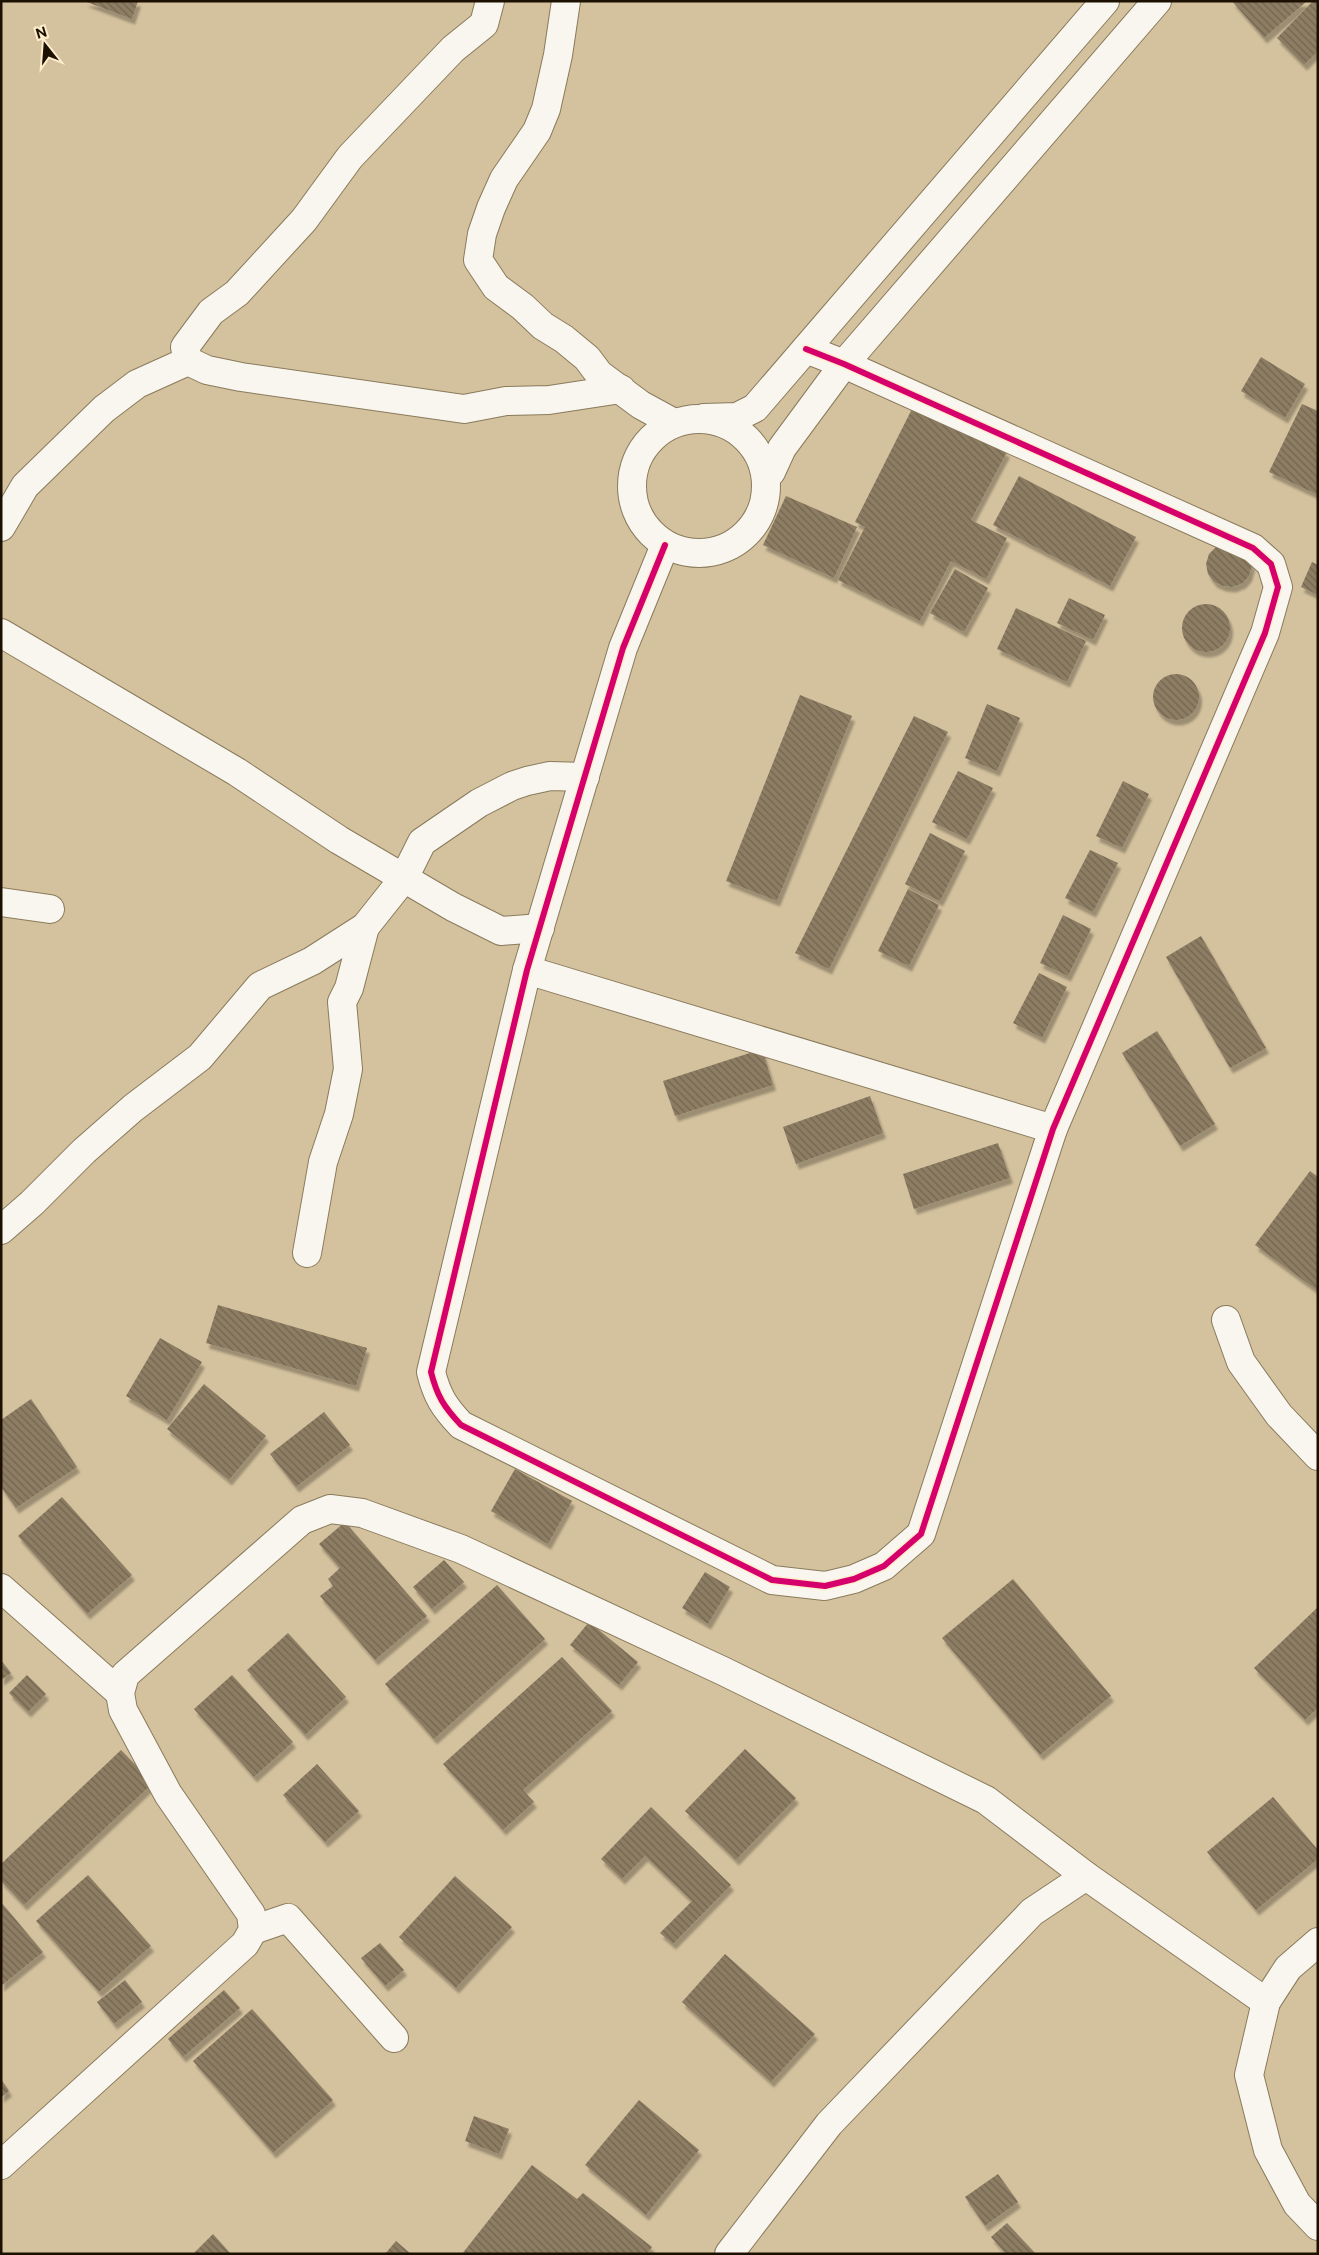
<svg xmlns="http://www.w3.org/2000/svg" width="1319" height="2255" viewBox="0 0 1319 2255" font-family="'Public Sans',sans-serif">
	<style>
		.building { fill: url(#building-back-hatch); filter: url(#shadow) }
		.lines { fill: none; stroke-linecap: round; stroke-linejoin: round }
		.minor-casing { stroke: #897b5c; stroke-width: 30 }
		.minor { stroke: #f9f6f0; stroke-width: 28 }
		.cycleway-casing { stroke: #feedcc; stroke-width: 9 }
		.cycleway { stroke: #d6006c; stroke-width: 6 }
	</style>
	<defs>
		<pattern id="building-back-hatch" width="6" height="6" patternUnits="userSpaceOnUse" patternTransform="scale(1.25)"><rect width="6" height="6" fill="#8d7d64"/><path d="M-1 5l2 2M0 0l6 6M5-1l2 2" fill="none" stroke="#726550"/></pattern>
		<filter id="shadow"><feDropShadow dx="3" dy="5.5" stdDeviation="1" flood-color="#0004"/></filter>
	</defs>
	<rect width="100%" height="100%" fill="#d4c19d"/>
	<!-- building -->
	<g class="building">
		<path d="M84,1H138L132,19Z"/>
		<path d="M1232,1H1305L1306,2L1264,38Z"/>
		<path d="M1313,1H1318V51L1304,65L1277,38Z"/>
		<path d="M1261,357L1305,384L1285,418L1241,391Z"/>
		<path d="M1302,404L1318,411V495L1269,472Z"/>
		<path d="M914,405L1007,452L971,520L1007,538L986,579L951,561L920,621L838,580L865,527L855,522Z"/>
		<path d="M1019,476L1136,537L1110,586L993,525Z"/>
		<path d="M786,496L857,527L834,578L763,545Z"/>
		<path d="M1225,542L1235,543L1252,565L1249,576L1243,583L1233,587L1223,586L1214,582L1208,574L1206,564L1209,554L1216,547Z"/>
		<path d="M1312,562L1318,565V595L1301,587Z"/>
		<path d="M955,569L988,588L964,632L930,613Z"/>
		<path d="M1069,598L1105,615L1093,640L1057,623Z"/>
		<circle cx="1206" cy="628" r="24"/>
		<path d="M1016,608L1086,641L1067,682L997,649Z"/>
		<circle cx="1176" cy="697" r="23"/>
		<path d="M800,695L852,716L777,901L726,881Z"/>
		<path d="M987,704L1020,718L997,771L965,758Z"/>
		<path d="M914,716L948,732L829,969L795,953Z"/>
		<path d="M958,771L993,788L967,839L932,822Z"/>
		<path d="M1123,781L1149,794L1122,848L1096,836Z"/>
		<path d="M930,833L965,851L940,901L905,884Z"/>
		<path d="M1090,850L1118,863L1093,912L1065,898Z"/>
		<path d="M908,889L939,905L909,966L878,951Z"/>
		<path d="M1063,915L1091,929L1068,976L1040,963Z"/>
		<path d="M1201,936L1266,1048L1230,1068L1166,957Z"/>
		<path d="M1039,973L1067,987L1042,1038L1013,1023Z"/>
		<path d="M1157,1031L1215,1124L1180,1146L1122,1053Z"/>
		<path d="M762,1049L773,1085L675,1116L663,1081Z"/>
		<path d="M870,1096L883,1133L796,1164L783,1127Z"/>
		<path d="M998,1143L1010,1178L914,1209L903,1174Z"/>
		<path d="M1310,1171L1318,1177V1291L1255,1245Z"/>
		<path d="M218,1305L367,1348L356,1386L206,1343Z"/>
		<path d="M160,1338L202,1362L167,1420L126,1396Z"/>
		<path d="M204,1384L266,1436L229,1480L167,1429Z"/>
		<path d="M31,1399L77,1467L16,1508L1,1487V1420Z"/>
		<path d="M324,1412L350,1445L296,1487L270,1454Z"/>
		<path d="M515,1469L572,1501L548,1544L491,1511Z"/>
		<path d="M62,1497L132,1575L87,1614L18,1536Z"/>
		<path d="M345,1522L427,1616L375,1660L320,1596L333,1586L328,1579L340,1568L319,1544Z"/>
		<path d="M444,1560L464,1582L432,1609L413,1587Z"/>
		<path d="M705,1572L730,1587L708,1624L682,1608Z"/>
		<path d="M1013,1579L1111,1696L1040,1755L942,1638Z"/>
		<path d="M497,1585L545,1639L434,1739L385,1684Z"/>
		<path d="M1318,1607V1708L1305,1720L1254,1668Z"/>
		<path d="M589,1622L638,1662L619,1685L570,1645Z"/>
		<path d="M288,1633L346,1697L305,1735L247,1670Z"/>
		<path d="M562,1657L612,1711L523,1790L534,1802L503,1830L443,1764Z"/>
		<path d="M1,1660L11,1673L1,1680Z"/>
		<path d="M27,1675L46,1694L28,1712L9,1693Z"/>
		<path d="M232,1675L293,1742L254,1777L194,1709Z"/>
		<path d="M745,1749L796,1798L736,1860L685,1811Z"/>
		<path d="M121,1750L153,1783L24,1905L1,1881V1864Z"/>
		<path d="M317,1764L359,1811L325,1842L283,1795Z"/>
		<path d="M1273,1797L1318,1850V1859L1256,1910L1207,1852Z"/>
		<path d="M651,1807L731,1885L673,1944L660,1933L692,1901L645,1856L622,1879L601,1859Z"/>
		<path d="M88,1875L151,1946L99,1992L36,1921Z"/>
		<path d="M455,1876L512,1927L456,1988L399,1937Z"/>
		<path d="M1,1902L43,1952L1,1986Z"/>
		<path d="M380,1943L404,1970L385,1986L361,1958Z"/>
		<path d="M725,1954L815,2034L771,2082L682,2002Z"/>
		<path d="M125,1980L142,2002L114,2024L97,2002Z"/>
		<path d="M224,1990L240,2008L183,2057L168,2039Z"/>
		<path d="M252,2009L333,2100L273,2153L193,2061Z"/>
		<path d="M1,2079L9,2091L1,2097Z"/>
		<path d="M639,2100L699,2150L646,2215L585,2165Z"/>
		<path d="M474,2116L509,2129L499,2154L465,2141Z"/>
		<path d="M532,2165L577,2199L583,2193L652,2247L647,2254H462Z"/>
		<path d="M998,2174L1018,2202L985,2226L965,2197Z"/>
		<path d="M1007,2223L1036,2254H1006L991,2237Z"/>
		<path d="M213,2234L231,2254H193Z"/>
		<path d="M396,2241L411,2254H385Z"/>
	</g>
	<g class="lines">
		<!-- minor casing -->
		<g class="minor-casing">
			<g id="minor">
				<path d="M490,1L484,24L453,49L350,157L304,220L237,293L211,312L185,347L188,361L207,370L241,377L464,409L506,401L549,400L621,389"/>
				<path d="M566,1L558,55L546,109L537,131L504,179L491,208L482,234L478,260L496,287L523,307L543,326L564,339L587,358L599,374L641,405L674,423"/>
				<path d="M704,418L737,417L755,408L1105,1"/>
				<circle cx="699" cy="486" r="67"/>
				<path d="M767,475L771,472L782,448L844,364L1157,1"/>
				<path d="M1,527L25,486L104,409L137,384L188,361"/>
				<path d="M665,545L623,648L527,970L431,1372C437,1396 444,1407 461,1425L772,1580L825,1586L854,1579L884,1566L921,1534L1053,1129L1265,633L1278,587L1271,564L1253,548L844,364L806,349"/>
				<path d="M1,633L237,772L339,840L453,907L501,931L540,928"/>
				<path d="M1,902L50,909"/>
				<path d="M527,970L1053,1129"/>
				<path d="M1,1230L32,1203L84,1151L133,1108L200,1057L260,986L312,961L365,927L404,878L422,842L479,803L512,786L527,781L550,776L585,777"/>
				<path d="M307,1253L323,1162L339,1114L348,1069L342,1002L349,988L365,927"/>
				<path d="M1226,1320L1241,1362L1279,1415L1318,1456"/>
				<path d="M1,1588L120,1693"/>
				<path d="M253,1930L288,1918L394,2038"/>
				<path d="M1318,1942L1288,1968L1266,2002L1249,2075L1268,2150L1297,2204L1318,2226"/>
				<path d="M1,2165L245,1944L253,1930L251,1914L168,1794L123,1710L120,1693L125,1675L302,1520L330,1509L362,1513L461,1549L723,1671L986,1800L1086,1876L1266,2002"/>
				<path d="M729,2254L829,2124L1032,1912L1086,1876"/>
			</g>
		</g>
		<!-- minor -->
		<use href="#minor" class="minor"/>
		<!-- cycleway casing -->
		<g class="cycleway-casing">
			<path id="cycleway" d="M665,545L623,648L527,970L431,1372C437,1396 444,1407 461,1425L772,1580L825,1586L854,1579L884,1566L921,1534L1053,1129L1265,633L1278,587L1271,564L1253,548L844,364L806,349"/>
		</g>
		<!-- cycleway -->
		<use href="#cycleway" class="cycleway"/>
	</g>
	<!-- border -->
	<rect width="1319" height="2255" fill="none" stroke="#1c1000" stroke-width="5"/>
	<!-- north arrow -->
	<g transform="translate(45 45) rotate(343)" stroke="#feedcc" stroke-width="4" paint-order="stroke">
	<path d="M0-4L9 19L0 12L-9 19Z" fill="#1c1000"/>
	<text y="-8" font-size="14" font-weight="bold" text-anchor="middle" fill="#1c1000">N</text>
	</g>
</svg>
